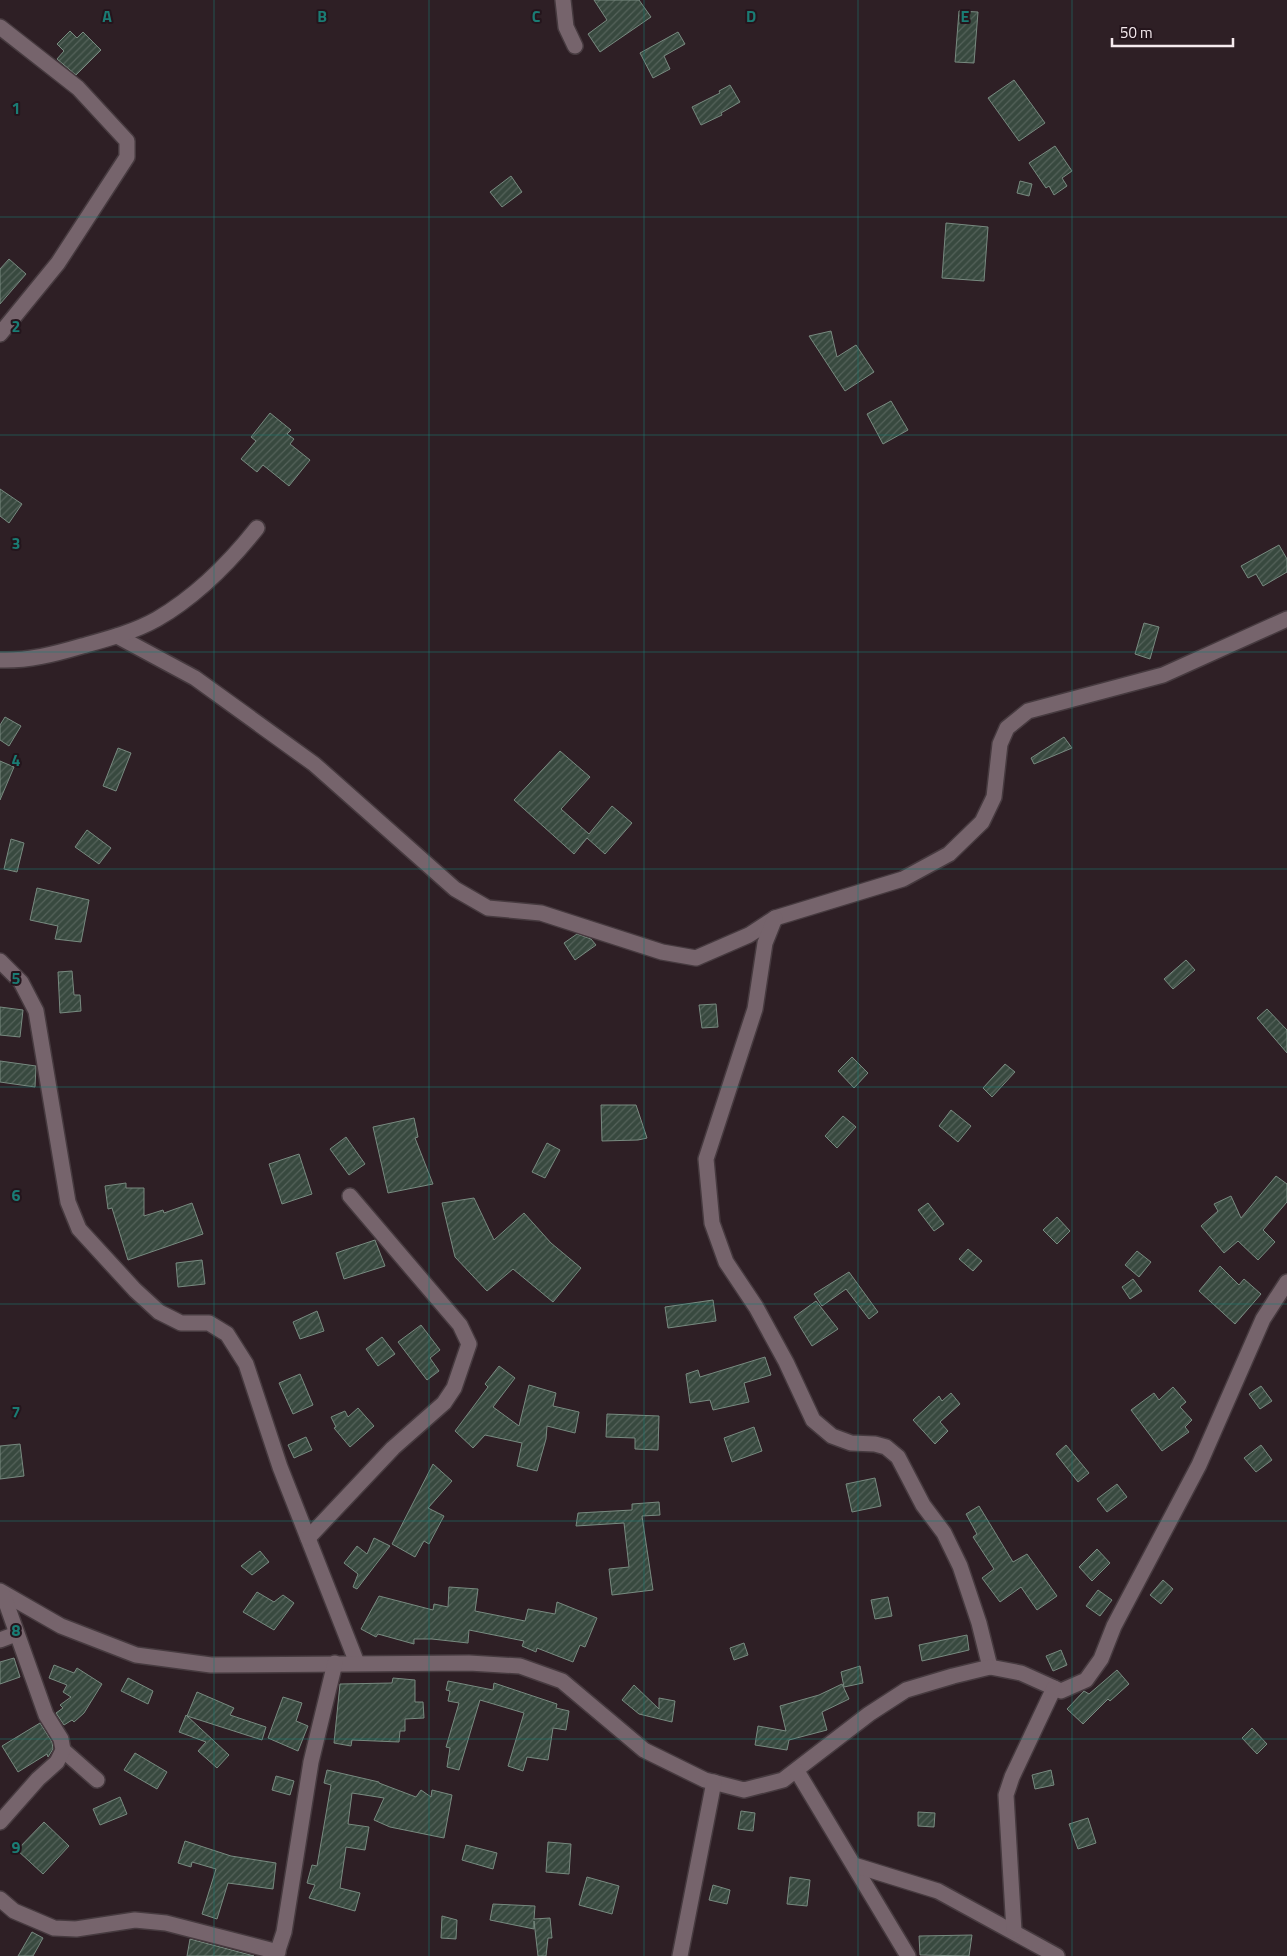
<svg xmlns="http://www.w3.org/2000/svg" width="1287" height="1956" viewBox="0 0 1287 1956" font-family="'Titillium Web',sans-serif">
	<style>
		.building { fill: url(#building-hatch); stroke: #788a80 }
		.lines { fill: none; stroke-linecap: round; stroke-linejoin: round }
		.street-casing { stroke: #463a3f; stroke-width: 18 }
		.street { stroke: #76646c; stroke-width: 15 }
		.grid { fill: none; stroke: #1a7c74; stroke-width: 1; stroke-opacity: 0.55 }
		.grid-label { font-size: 16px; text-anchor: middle; font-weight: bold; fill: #1a7c74; stroke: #24151c; stroke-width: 4; stroke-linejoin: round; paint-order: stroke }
	</style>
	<defs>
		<pattern id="building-hatch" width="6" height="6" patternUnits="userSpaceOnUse" patternTransform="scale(1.25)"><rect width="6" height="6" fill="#38493f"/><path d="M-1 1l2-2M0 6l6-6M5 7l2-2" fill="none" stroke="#55635b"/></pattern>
	</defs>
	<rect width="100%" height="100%" fill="#2e1f25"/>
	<!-- building -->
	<g class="building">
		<path d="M594,0H639L651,17L600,52L588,34L607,20Z"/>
		<path d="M959,11L978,12L974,63L955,62Z"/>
		<path d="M70,31L77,38L83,32L101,50L76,75L57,59L64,51L57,44Z"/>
		<path d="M678,32L685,44L664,56L670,69L653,78L640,53Z"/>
		<path d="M1014,80L1045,123L1019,141L988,98Z"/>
		<path d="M730,85L740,102L721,113L722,115L701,125L692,107L720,93L719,91Z"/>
		<path d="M1055,146L1072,171L1062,178L1067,186L1054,195L1049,186L1046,188L1029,163Z"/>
		<path d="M511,176L522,192L502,207L490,192Z"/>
		<path d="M1020,181L1032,184L1029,196L1017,193Z"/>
		<path d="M946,223L988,227L984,281L942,278Z"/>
		<path d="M9,259L26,274L0,304V269Z"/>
		<path d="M831,331L837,357L856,345L874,372L845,391L809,336Z"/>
		<path d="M891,401L908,430L883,444L867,414Z"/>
		<path d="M270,413L291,430L287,434L294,439L290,444L310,460L289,486L263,465L257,472L241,459L256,441L251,437Z"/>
		<path d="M0,489L22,504L9,523L0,516Z"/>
		<path d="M1279,545L1287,559V572L1263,586L1256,574L1248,578L1241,566Z"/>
		<path d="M1144,623L1159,627L1150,659L1135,654Z"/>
		<path d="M5,717L21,726L9,746L0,740V725Z"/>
		<path d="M1064,737L1072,748L1034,764L1031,758Z"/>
		<path d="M118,748L131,753L116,791L103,786Z"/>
		<path d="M560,751L590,777L561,809L589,834L612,806L632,823L605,854L587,838L574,854L514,800Z"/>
		<path d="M0,761L14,767L0,800Z"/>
		<path d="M87,830L111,848L99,864L75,847Z"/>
		<path d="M11,839L24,843L17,872L4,869Z"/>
		<path d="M37,888L89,900L81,942L55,939L58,926L30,920Z"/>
		<path d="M577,934L591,939L596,945L575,960L564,943Z"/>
		<path d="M1186,960L1195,970L1173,989L1164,979Z"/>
		<path d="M72,971L74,995H80L81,1011L60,1013L58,972Z"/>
		<path d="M716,1004L718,1027L702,1028L699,1005Z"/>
		<path d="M0,1007L23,1010L20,1037L0,1035Z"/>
		<path d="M1267,1009L1287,1030V1053L1257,1018Z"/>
		<path d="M852,1057L868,1073L854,1088L838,1071Z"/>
		<path d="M0,1061L36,1066L35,1087L0,1082Z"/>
		<path d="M1005,1064L1015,1072L992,1097L983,1088Z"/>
		<path d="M601,1105H636L647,1138L638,1140L602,1141Z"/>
		<path d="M951,1110L971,1126L958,1142L939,1126Z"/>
		<path d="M843,1116L856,1127L837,1148L825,1136Z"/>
		<path d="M414,1118L418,1137L415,1138L433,1184L388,1193L373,1127Z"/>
		<path d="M346,1137L365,1164L349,1175L330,1149Z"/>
		<path d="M547,1143L560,1150L545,1178L532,1172Z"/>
		<path d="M299,1154L312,1194L282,1204L269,1164Z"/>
		<path d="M1276,1176L1287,1184V1202L1263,1230L1275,1242L1258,1260L1238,1241L1224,1253L1201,1226L1218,1211L1214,1204L1231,1196L1241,1218Z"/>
		<path d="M126,1183V1188H144V1216L163,1210L164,1213L192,1203L203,1234L128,1260L112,1208L108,1209L105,1186Z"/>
		<path d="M474,1198L494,1240L524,1213L551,1243L581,1268L553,1302L513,1269L487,1291L455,1257L442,1203Z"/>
		<path d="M928,1203L944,1224L934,1231L918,1210Z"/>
		<path d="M1057,1217L1070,1231L1057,1244L1043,1230Z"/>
		<path d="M375,1240L385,1266L344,1279L336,1253Z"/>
		<path d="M968,1249L982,1261L973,1271L959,1259Z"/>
		<path d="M1137,1251L1151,1262L1139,1277L1125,1265Z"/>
		<path d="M202,1260L205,1284L178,1287L176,1263Z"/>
		<path d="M1220,1266L1239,1285L1244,1279L1261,1294L1235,1324L1199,1291Z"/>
		<path d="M849,1272L878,1312L869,1319L846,1289L822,1306L814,1294Z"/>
		<path d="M1133,1279L1142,1291L1130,1299L1122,1287Z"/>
		<path d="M713,1300L716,1321L668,1328L665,1307Z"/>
		<path d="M816,1301L838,1329L812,1346L794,1317Z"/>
		<path d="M317,1311L324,1331L300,1339L293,1322Z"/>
		<path d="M421,1325L440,1350L430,1358L439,1371L427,1380L398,1342Z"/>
		<path d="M382,1337L395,1354L378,1366L366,1349Z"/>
		<path d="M765,1357L771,1375L744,1383L749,1402L713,1410L710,1400L690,1403L686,1374L698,1370L700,1377Z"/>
		<path d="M499,1366L515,1378L493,1407L519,1426L529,1385L556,1393L553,1406L579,1412L575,1433L547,1426L546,1439L537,1471L517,1466L522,1443L485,1435L473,1448L455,1431L488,1387L485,1384Z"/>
		<path d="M300,1374L313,1405L293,1414L279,1383Z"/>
		<path d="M1261,1386L1272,1401L1260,1409L1249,1394Z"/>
		<path d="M1173,1387L1186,1402L1180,1407L1192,1420L1185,1427L1189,1432L1162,1451L1131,1410L1154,1393L1159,1400Z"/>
		<path d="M951,1393L960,1404L940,1422L948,1431L935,1444L913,1420L939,1396L942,1401Z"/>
		<path d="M358,1408L374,1426L350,1447L334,1428L336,1427L331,1417L345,1411L348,1417Z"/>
		<path d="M607,1414L659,1416L658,1450L635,1449V1438L606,1437Z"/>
		<path d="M754,1427L762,1451L732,1462L724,1438Z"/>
		<path d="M306,1437L312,1450L294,1458L288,1445Z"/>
		<path d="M20,1444L24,1476L0,1479V1446Z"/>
		<path d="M1066,1445L1089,1473L1078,1482L1056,1454Z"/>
		<path d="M1261,1445L1272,1460L1256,1472L1244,1458Z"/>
		<path d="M433,1464L452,1481L428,1508L444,1516L429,1544L424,1541L415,1557L392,1544Z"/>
		<path d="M875,1478L881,1506L852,1512L846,1484Z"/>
		<path d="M1117,1484L1127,1497L1107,1512L1097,1499Z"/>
		<path d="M659,1502L660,1515L642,1516L653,1590L612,1595L609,1569L629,1567L624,1523L576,1526L578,1513L632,1510V1504Z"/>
		<path d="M979,1506L1013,1562L1027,1554L1057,1596L1037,1610L1021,1587L1000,1602L982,1578L994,1569L973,1537L977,1534L966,1514Z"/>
		<path d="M374,1538L390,1546L357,1589L353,1587L358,1574L344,1563L357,1546L367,1554Z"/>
		<path d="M1097,1549L1110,1563L1092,1581L1079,1567Z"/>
		<path d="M260,1551L269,1562L252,1575L241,1566Z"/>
		<path d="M1163,1580L1173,1589L1161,1604L1150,1595Z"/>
		<path d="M449,1587L478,1589L475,1611L525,1621L528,1609L555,1614L557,1602L597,1618L585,1647L580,1645L573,1662L537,1648L536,1652L522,1646L524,1641L469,1630L468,1643L432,1639H414V1644L378,1634L376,1637L361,1629L379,1596L433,1610L434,1604L448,1607Z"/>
		<path d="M1098,1590L1112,1600L1100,1616L1086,1606Z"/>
		<path d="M257,1592L274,1602L283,1595L294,1603L274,1630L243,1612Z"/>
		<path d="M888,1597L892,1616L875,1619L871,1600Z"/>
		<path d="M967,1635L969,1650L922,1661L919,1645Z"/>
		<path d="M744,1643L748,1655L734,1660L730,1648Z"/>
		<path d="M1061,1650L1067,1665L1053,1671L1046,1656Z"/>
		<path d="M14,1658L20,1677L0,1684V1662Z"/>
		<path d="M54,1665L74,1673L77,1668L102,1684L84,1713L74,1722L72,1720L64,1725L56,1713L63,1708L60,1705L71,1697L63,1692L67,1685L49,1678Z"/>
		<path d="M860,1666L863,1683L844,1687L841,1672Z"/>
		<path d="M1117,1670L1129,1684L1110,1701L1108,1699L1083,1724L1067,1709L1084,1691L1089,1694Z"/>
		<path d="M128,1678L153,1691L148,1704L121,1691Z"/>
		<path d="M393,1678L415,1680V1702H423L424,1718L405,1719V1731H400L399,1742L352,1740L351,1746L334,1743L340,1684L392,1683Z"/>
		<path d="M448,1681L493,1690L494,1683L557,1704L556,1708L569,1711L566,1730L553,1728L548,1760L527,1757L523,1771L508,1766L524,1713L480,1700L459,1770L447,1767L450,1748L446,1747L459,1703L448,1701L450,1691L446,1690Z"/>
		<path d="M842,1684L849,1699L822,1712L827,1730L789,1740L787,1750L755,1745L758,1726L786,1731L780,1706L819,1695Z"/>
		<path d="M634,1685L659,1709V1698L675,1701L672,1722L639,1714L622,1700Z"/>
		<path d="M197,1692L234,1708L230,1715L266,1727L262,1740L187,1716Z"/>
		<path d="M283,1697L302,1703L296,1721L308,1726L298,1751L268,1738Z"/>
		<path d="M186,1715L229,1755L217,1768L198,1751L206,1742L179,1732Z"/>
		<path d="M40,1723L52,1742L53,1749L48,1757L47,1754L18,1772L2,1746Z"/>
		<path d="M1252,1728L1267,1744L1257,1754L1242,1738Z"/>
		<path d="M135,1753L167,1772L157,1789L124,1770Z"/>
		<path d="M327,1770L379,1782V1783L416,1797L421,1790L431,1797L432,1790L452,1795L444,1838L390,1827L374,1820L384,1798L352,1793L348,1824L369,1827L365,1850L346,1847L340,1888L360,1893L355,1911L309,1898L315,1885L307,1883L312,1865L317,1866L331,1785L324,1783Z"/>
		<path d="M1051,1770L1054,1785L1035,1789L1032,1775Z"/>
		<path d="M276,1776L294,1781L290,1795L272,1790Z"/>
		<path d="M120,1797L127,1814L100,1825L93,1809Z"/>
		<path d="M741,1811L755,1813L753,1831L738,1829Z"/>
		<path d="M918,1812L935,1813L934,1827L918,1826Z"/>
		<path d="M1088,1818L1096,1843L1078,1849L1069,1824Z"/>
		<path d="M44,1822L69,1846L43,1874L17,1850Z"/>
		<path d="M185,1841L231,1856L276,1863L273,1889L228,1883L217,1919L202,1914L216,1869L192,1862L191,1867L178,1863Z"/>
		<path d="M548,1842L571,1844L569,1874L546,1872Z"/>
		<path d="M466,1845L497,1853L493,1869L462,1860Z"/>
		<path d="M587,1877L619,1886L612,1914L579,1905Z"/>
		<path d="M790,1877L810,1880L807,1906L787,1904Z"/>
		<path d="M713,1885L730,1890L727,1904L709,1900Z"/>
		<path d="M493,1904L535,1906L534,1919L550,1918L552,1938H548L546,1956H538L534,1921V1929L490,1920Z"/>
		<path d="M442,1916L457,1920L456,1939L441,1938Z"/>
		<path d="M32,1932L43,1938L33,1956H18Z"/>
		<path d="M972,1935L969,1956L920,1955L919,1936Z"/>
		<path d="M190,1939L254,1956H187Z"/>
	</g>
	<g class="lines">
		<!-- street casing -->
		<g class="street-casing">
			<g id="street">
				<path d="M563,0L566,27L575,46"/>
				<path d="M0,27L78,88L127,141V157L58,263L0,334"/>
				<path d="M117,636L195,678L314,764L455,889L488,908L541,913L662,952L696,958L749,935L775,918L903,879L949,854L982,822L994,797L1000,744L1007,728L1028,711L1163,675L1287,619"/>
				<path d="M0,660C28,661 55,654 82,646C107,639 134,632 157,619C195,597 230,562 257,528"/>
				<path d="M775,918L765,943L755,1009L706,1159L712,1223L726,1262L756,1307L786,1362L813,1420L832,1436L851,1443L875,1444L886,1447L898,1457L923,1505L944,1533L960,1566L979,1623L990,1667"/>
				<path d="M0,961L21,982L36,1011L68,1202L79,1229L135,1290L159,1312L181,1323H209L227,1334L246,1364L280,1467L357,1663"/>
				<path d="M308,1538L393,1448L444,1403L454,1388L469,1344L460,1325L350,1196"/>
				<path d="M0,1591L61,1626L136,1655L211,1665L469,1663L520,1666L562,1681L644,1750L705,1780L744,1790L783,1780L869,1714L906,1690L953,1676L990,1667L1021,1673L1061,1691L1086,1680L1101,1659L1114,1626L1199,1465L1263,1319L1287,1282"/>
				<path d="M0,1640L16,1634"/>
				<path d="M63,1750L97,1780"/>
				<path d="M797,1771L908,1956"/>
				<path d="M0,1822L38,1779L57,1762L63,1750L61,1739L46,1715L3,1594"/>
				<path d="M854,1865L938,1891L1057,1956"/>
				<path d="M0,1899L14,1911L54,1928L76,1929L135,1920L166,1923L278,1952"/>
				<path d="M1014,1931L1006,1795L1012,1777L1054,1688"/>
				<path d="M276,1956L284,1932L311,1762L335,1663"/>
				<path d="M680,1956L714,1782"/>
			</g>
		</g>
		<!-- street -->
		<use href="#street" class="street"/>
	</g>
	<!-- grid -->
	<path class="grid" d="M214,0V1956M429,0V1956M644,0V1956M858,0V1956M1072,0V1956M0,217H1287M0,435H1287M0,652H1287M0,869H1287M0,1087H1287M0,1304H1287M0,1521H1287M0,1739H1287"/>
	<g class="grid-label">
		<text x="107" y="22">A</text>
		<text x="322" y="22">B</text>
		<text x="536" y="22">C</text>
		<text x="751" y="22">D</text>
		<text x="965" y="22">E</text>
		<text x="16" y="114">1</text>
		<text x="16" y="332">2</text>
		<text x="16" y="549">3</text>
		<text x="16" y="766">4</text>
		<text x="16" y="984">5</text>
		<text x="16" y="1201">6</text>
		<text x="16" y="1418">7</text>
		<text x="16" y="1636">8</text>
		<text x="16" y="1853">9</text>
	</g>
	<!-- scale -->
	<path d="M1112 38v8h121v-8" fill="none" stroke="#f5eaee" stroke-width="2.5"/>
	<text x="1120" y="38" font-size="15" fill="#f5eaee" stroke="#24151c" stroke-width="4" paint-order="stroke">50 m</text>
</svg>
